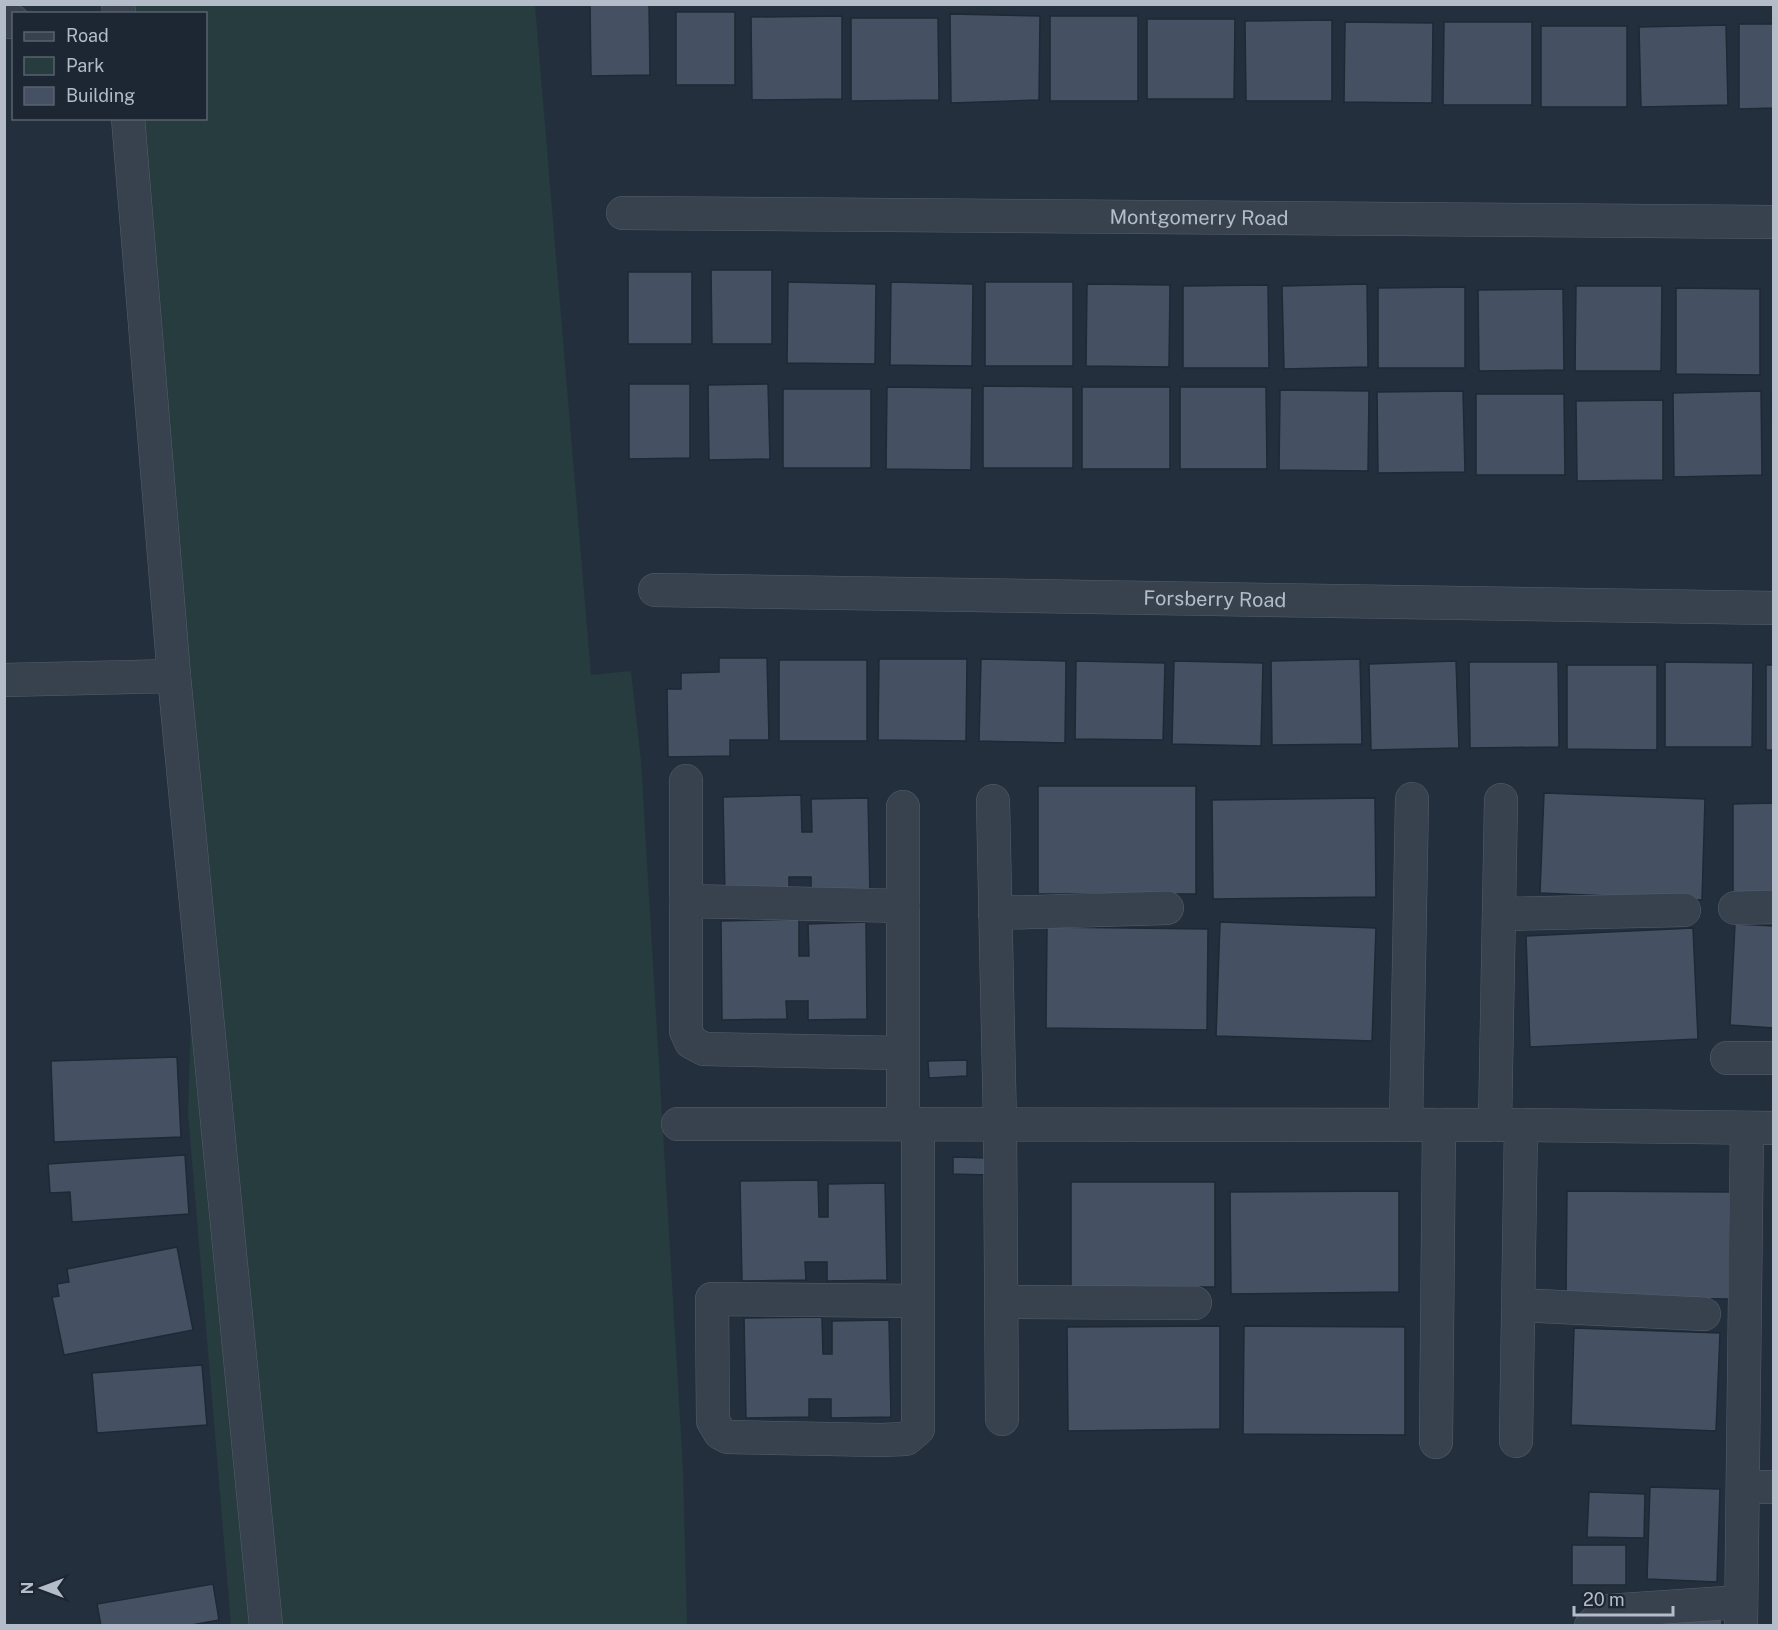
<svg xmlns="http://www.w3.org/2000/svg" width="1778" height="1630" viewBox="0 0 1778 1630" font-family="'Public Sans',sans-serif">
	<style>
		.green { fill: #263c3f }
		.building { fill: #455162; stroke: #1f2835; stroke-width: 1.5 }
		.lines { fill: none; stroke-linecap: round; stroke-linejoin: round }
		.minor-casing { stroke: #565f6c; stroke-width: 34 }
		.minor { stroke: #38414e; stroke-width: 33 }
		.labels { text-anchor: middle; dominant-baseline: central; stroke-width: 5; stroke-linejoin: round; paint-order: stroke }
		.street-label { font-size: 20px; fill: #b4bcc9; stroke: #1d2633 }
	</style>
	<rect width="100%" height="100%" fill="#242f3e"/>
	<!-- green -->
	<path class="green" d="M118,5H535L591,675L631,671L641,761L683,1469L687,1625H231L188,1113L196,850L129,119L206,118V14L119,13Z"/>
	<!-- building -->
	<g class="building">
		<path d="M590,4H649L650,75L591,76Z"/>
		<rect x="676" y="12" width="59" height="73"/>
		<path d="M950,14L1040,16L1039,100L951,103Z"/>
		<path d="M842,16V99L752,100L751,17Z"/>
		<rect x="1050" y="16" width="88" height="85"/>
		<path d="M851,18H938L939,100L851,101Z"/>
		<path d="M1147,19H1235L1234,99H1147Z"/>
		<path d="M1332,20V101H1246L1245,21Z"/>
		<path d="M1345,22L1433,23L1432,103L1344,102Z"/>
		<path d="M1444,22H1532V105H1443Z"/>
		<path d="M1739,24H1774V108L1739,109Z"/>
		<path d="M1726,25L1728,105L1641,107L1639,27Z"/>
		<rect x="1541" y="26" width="86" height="81"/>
		<path d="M711,270H772V344H712Z"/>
		<rect x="628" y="272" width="64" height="72"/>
		<path d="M788,282L876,284L875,364L787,363Z"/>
		<path d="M891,282L973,284L972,366L890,365Z"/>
		<rect x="985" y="282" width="88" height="84"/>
		<path d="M1087,284L1170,285L1169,367L1086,366Z"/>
		<path d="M1367,284L1368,367L1284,369L1282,286Z"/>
		<path d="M1268,285L1269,368H1183V286Z"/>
		<path d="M1576,286H1662L1661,371H1575Z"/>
		<path d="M1465,287V368H1378V288Z"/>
		<path d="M1676,288L1760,289V375L1676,374Z"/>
		<path d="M1563,289L1564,370L1479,371L1478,290Z"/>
		<path d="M629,384H690V458L629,459Z"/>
		<path d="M768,384L770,459L709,460L708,385Z"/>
		<path d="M983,386L1073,387V468H983Z"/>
		<path d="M887,387L972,388L971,470L886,469Z"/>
		<rect x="1082" y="387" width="88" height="82"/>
		<path d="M1180,387H1266L1267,469H1180Z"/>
		<rect x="783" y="389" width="88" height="79"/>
		<path d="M1280,390L1369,391L1368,471L1279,470Z"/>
		<path d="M1463,391L1465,472L1378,473L1377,392Z"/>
		<path d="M1761,391L1762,475L1674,477L1673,393Z"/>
		<path d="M1476,394H1564L1565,475H1476Z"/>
		<path d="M1772,395H1774V476Z"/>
		<path d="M1663,400V480L1577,481L1576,401Z"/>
		<path d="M719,658H767L769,740H730V756L668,757L667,689H681V673L719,672Z"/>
		<path d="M879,659H967L966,741L878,740Z"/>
		<path d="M981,659L1066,661L1065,743L979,741Z"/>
		<path d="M1360,659L1362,744L1272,745L1271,661Z"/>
		<rect x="779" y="660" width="88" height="81"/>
		<path d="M1076,661L1165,663L1163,740L1075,739Z"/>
		<path d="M1174,661L1263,663L1261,746L1172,744Z"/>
		<path d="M1456,661L1459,748L1371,750L1369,664Z"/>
		<path d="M1469,662H1558L1559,747L1470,748Z"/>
		<path d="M1665,662L1753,663L1752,747H1665Z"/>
		<path d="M1567,665H1657V750L1567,749Z"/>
		<rect x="1766" y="665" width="8" height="85"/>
		<rect x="1038" y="786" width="158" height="108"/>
		<path d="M1544,793L1705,799L1702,900L1540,893Z"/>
		<path d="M801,795L802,832H812L811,799L868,798L870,895L811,896V877H789V895L725,896L723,797Z"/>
		<path d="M1375,798L1376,897L1213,899L1212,800Z"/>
		<path d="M1774,803V893H1733V804Z"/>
		<path d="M799,919V956H809L808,924L866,922L867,1019L808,1020V1001H786L787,1019L722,1020L721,921Z"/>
		<path d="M1220,922L1376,928L1372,1041L1216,1036Z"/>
		<path d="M1735,924L1774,926V1028L1730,1025Z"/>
		<path d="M1047,927L1208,929L1207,1030L1046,1028Z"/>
		<path d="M1693,928L1698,1039L1530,1047L1526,936Z"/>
		<path d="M177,1057L181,1137L54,1142L51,1061Z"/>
		<path d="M967,1060V1076L929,1078L928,1061Z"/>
		<path d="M185,1155L189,1214L72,1222L70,1192L50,1193L48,1164Z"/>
		<path d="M953,1157L990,1158L989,1175L953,1174Z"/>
		<path d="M818,1180L819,1217H828V1184L885,1183L887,1280L827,1281V1262H805L806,1280L742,1281L740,1181Z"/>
		<rect x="1071" y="1182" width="144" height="105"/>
		<path d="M1399,1191V1292L1231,1294L1230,1192Z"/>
		<path d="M1567,1191L1730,1192L1729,1299L1566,1297Z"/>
		<path d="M177,1247L193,1330L64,1355L52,1297L59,1296L57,1284L69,1282L67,1269Z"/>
		<path d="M822,1317L823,1354H832V1321L889,1320L891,1417L831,1418V1399H809V1417L746,1418L744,1318Z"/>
		<path d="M1220,1326V1429L1068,1431L1067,1327Z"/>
		<path d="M1244,1326L1405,1327V1435L1243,1434Z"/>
		<path d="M1574,1328L1720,1333L1716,1431L1571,1425Z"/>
		<path d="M202,1365L207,1425L97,1433L92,1373Z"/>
		<path d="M1650,1487L1720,1489L1717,1582L1647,1579Z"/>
		<path d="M1589,1492L1645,1494L1644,1538L1587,1537Z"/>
		<rect x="1572" y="1545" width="54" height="40"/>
		<path d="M213,1584L219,1620L186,1626H101L97,1604Z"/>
		<path d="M1722,1617V1626H1625Z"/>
	</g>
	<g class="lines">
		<!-- minor casing -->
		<g class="minor-casing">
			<g id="minor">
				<path d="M118,4L119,14"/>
				<path d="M4,22H14"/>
				<path d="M128,118L174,676L266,1626"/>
				<path id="s1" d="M623,213L1774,222"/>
				<path id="s2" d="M655,590L1774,608"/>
				<path d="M4,680L174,676"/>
				<path d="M686,781V1031L691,1042L704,1049L902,1053"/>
				<path d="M993,801L1000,1125L1002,1419"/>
				<path d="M903,807V1124"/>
				<path d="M686,901L903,906"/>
				<path d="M1735,908L1774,907"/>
				<path d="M995,913L1167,908"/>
				<path d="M1499,914L1684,910"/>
				<path d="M1727,1058H1774"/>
				<path d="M678,1124L1521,1125L1774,1128"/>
				<path d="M918,1124V1429L906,1439L881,1440L728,1437L720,1433L713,1421L712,1299L918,1301"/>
				<path d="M1406,1125L1412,799"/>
				<path d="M1495,1125L1501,800"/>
				<path d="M1001,1302L1195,1303"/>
				<path d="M1518,1305L1704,1314"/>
				<path d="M1516,1441L1521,1125"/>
				<path d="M1436,1442L1439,1125"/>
				<path d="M1744,1487H1774"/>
				<path d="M1591,1626L1607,1611L1741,1602"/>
				<path d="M1741,1626L1747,1128"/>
			</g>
		</g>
		<!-- minor -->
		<use href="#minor" class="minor"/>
	</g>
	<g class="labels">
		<!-- street labels -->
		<g class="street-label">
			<text stroke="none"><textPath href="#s1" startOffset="576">Montgomerry Road</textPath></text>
			<text stroke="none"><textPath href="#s2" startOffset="560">Forsberry Road</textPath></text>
		</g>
	</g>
	<!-- border -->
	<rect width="1778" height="1630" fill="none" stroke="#b4bcc9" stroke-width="12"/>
	<!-- legend -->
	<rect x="12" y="12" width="195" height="108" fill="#1d2633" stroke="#59626f" stroke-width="1.5"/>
	<rect x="24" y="32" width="30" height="9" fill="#38414e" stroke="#59626f" stroke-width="1.5"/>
	<text x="66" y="42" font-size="18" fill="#b4bcc9">Road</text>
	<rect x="24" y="57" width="30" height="18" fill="#263c3f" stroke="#59626f" stroke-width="1.5"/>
	<text x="66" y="72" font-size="18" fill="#b4bcc9">Park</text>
	<rect x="24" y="87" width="30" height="18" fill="#455162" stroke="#59626f" stroke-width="1.5"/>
	<text x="66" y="102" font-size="18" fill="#b4bcc9">Building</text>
	<!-- north arrow -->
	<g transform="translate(42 1588) rotate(270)" stroke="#1d2633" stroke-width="4.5" paint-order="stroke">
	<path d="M0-4.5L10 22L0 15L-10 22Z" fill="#b4bcc9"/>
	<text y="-9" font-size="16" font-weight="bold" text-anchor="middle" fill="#b4bcc9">N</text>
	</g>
	<!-- scale -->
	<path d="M1574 1606v9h99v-9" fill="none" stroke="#b4bcc9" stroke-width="3"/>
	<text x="1583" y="1606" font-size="18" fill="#b4bcc9" stroke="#1d2633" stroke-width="4.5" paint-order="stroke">20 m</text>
</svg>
